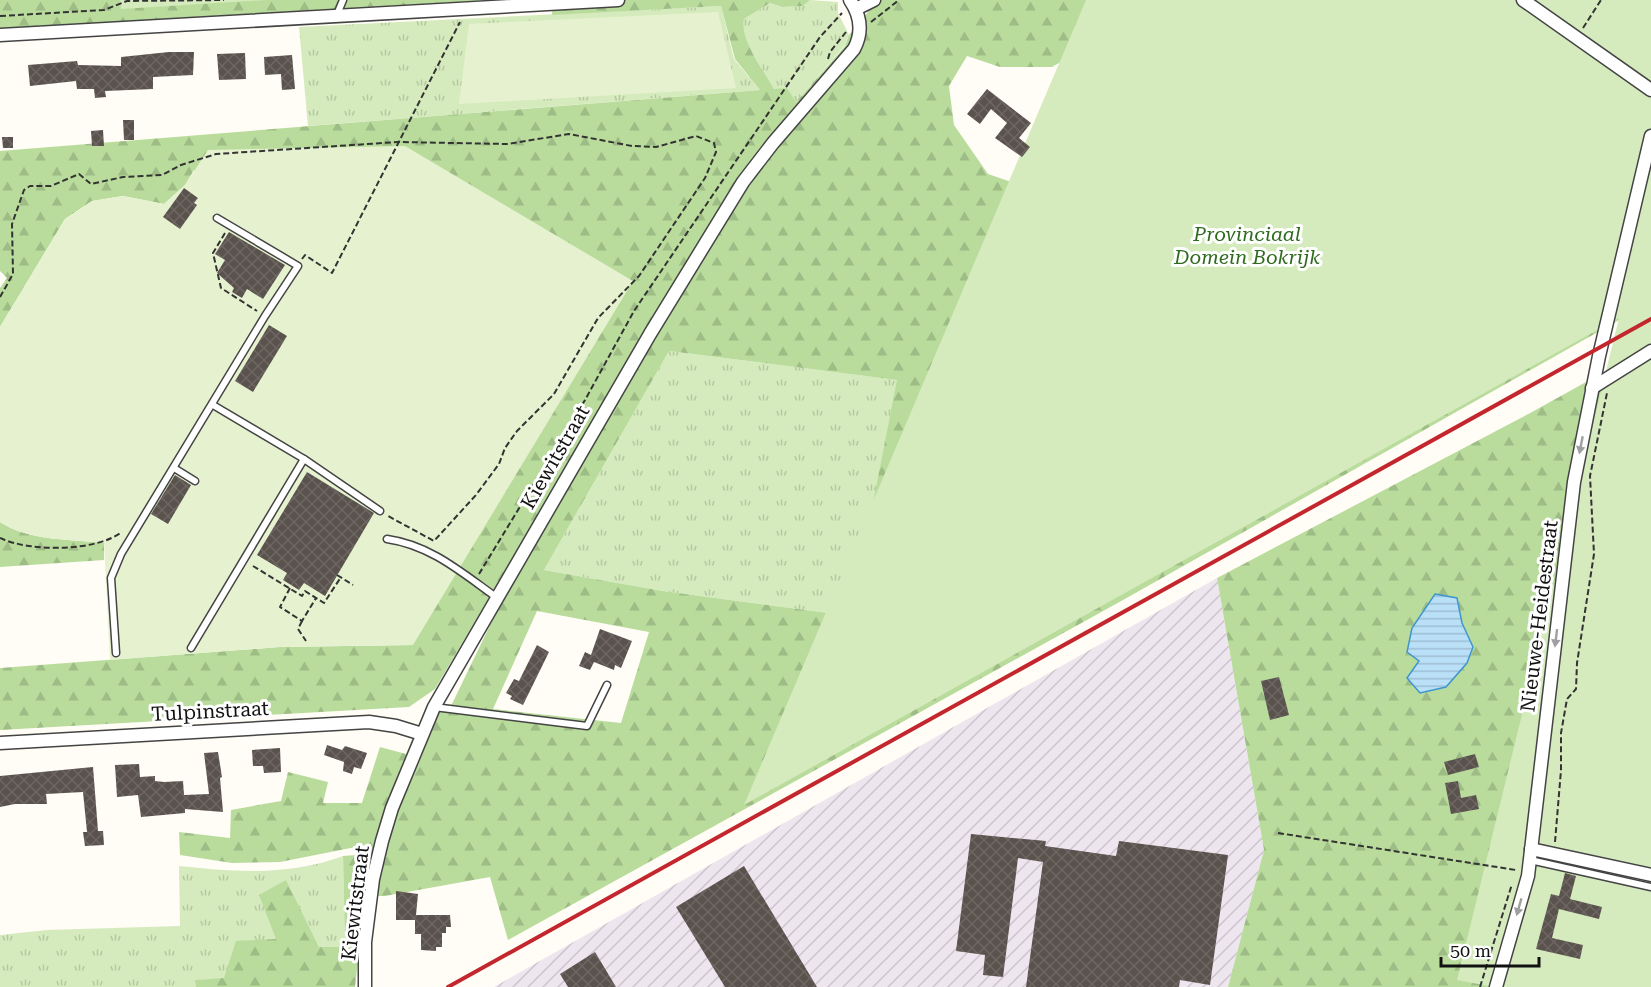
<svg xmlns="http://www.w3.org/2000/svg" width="1651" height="987" viewBox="0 0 1651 987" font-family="'Roboto Serif',serif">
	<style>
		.industrial { fill: url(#industrial-furrows) }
		.grass { fill: url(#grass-tufts) }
		.forest { fill: url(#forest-firs); fill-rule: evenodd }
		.park { fill: #d5ebbd }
		.pitch { fill: #e6f2cf }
		.water { fill: url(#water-rules); stroke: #3f96cf; stroke-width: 1.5 }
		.building { fill: url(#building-cross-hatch) }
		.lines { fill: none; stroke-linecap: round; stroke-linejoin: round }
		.lane-casing { stroke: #444; stroke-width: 9 }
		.street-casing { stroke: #444; stroke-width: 15 }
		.path { stroke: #333; stroke-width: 2; stroke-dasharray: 6 3; stroke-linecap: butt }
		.lane { stroke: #fff; stroke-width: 6 }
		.street { stroke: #fff; stroke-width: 12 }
		.rail { stroke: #c4262e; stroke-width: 4 }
		.oneway { fill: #a0a0a0 }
		.labels { text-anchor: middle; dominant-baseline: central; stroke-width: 6; stroke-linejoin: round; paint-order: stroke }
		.park-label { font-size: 20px; font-style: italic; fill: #2f6b1f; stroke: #fff }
		.street-label { font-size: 20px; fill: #111; stroke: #fff }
	</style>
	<defs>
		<pattern id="industrial-furrows" width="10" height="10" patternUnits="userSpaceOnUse" patternTransform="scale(1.5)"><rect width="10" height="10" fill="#eee6ef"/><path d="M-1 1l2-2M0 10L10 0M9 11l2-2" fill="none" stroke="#cbc4cc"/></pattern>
		<pattern id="grass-tufts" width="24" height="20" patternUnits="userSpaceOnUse" patternTransform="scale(1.5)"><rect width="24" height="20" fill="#d5ebbd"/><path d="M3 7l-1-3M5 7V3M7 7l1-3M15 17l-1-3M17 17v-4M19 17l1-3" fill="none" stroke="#b6c8a1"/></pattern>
		<pattern id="forest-firs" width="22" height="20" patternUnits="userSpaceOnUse" patternTransform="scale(1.5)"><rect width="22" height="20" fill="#b9dc9c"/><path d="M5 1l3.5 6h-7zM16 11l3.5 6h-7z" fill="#9ebc85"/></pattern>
		<pattern id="water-rules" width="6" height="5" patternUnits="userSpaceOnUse" patternTransform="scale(1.5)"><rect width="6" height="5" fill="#b9e0f7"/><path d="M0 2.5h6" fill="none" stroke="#9ebfd3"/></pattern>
		<pattern id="building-cross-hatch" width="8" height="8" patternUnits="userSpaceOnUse" patternTransform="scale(1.5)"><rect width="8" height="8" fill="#5a524d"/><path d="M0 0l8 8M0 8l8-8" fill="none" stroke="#6d6662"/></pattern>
	</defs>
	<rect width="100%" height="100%" fill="#fffdf5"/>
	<!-- industrial -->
	<path class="industrial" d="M1217,578L1264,850L1228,987H494Z"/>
	<!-- grass -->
	<g class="grass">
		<path d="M810,0L838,2V13L849,35L845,45L796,102L774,89L745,41L742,28L744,19L770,3L782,7L803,6Z"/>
		<path d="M721,6L734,59L760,90L308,126L299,27Z"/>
		<path d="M669,351L898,380L851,616L663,591L544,570Z"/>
		<path d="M343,856L345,947H319L285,881L277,939L224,979L196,980V987H0V935L47,930L180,926L179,866C235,872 289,876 343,856Z"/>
	</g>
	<!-- forest -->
	<g class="forest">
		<path d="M0,0H494L0,28Z"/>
		<path d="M553,0H810L803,6L782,7L770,3L744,19C739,40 764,70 774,89L787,88L796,102L845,46L849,35L868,12L863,0H1111L1087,47L1052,67H1000L967,56L949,86L954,125L988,174L1020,185L1651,0V302L1123,600L508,940L490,877L385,896H365L355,987H196L195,980L224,978L236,941L276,939L259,895L286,880L319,947H345L343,856L369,854L371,844L280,862L232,863L180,855L179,832L230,838L231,810L281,801L288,772L328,782L323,803H362L380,747L406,754L417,728L452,704L506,592L638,345L435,689L409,707L0,730V668L280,647L413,645L194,170L185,185L164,204L123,196L92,201L65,219L0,327V288L7,278L0,271V151L760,90L735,59L721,6L552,15ZM669,351L897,380L851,616L663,591L544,570ZM537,611L649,632L621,723L493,709Z"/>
		<path d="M1651,346V987H1228L1264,850L1217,578L1532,412ZM1457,598L1462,623L1473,647L1407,678L1420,661L1412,628L1424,613Z"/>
		<path d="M0,522C29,541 70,539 104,543V560L0,567Z"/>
	</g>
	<!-- park -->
	<g class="park">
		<path d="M120,0H266L121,9Z"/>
		<path d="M1086,0H1651V987H1494L1457,980L1619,318L744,805Z"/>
	</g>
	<!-- pitch -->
	<g class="pitch">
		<path d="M718,12L736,88L459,104L469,24Z"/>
		<path d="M405,146L633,281L413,645L280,647L110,660L104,543C70,539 29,541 0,522V327L65,219L92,201L123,196L164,204L185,185L208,150Z"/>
	</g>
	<!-- water -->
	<path class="water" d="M1435,594L1457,598L1462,623L1473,647L1467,663L1446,687L1420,693L1407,678L1419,661L1407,652L1412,628Z"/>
	<!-- building -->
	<g class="building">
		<path d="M169,52H194L193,75L153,77V89L105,91L106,97L95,98L94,89H77L76,81L30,86L28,65L77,61L78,65L121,66V57Z"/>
		<path d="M245,53L246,79L219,80L217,54Z"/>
		<path d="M292,55L295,89L282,90L281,74L265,75L264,57Z"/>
		<path d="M987,89L1031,123L1019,138L1030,147L1022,157L995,138L1007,123L991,109L980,124L967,114Z"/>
		<path d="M123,120H134V140H124Z"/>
		<path d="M103,130L104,146H92L91,131Z"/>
		<path d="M2,137H13V148H3Z"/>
		<path d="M184,188L198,198L194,203L197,205L180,229L163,217Z"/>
		<path d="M229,232L285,265L263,299L247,289L242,298L232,292L234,288L217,273L225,260L215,254Z"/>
		<path d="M269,325L287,336L253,392L235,381Z"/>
		<path d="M307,472L374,513L325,596L304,583L299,590L283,580L287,573L257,555Z"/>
		<path d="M175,475L191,485L168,524L151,514Z"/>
		<path d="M600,629L632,641L621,668L615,665L614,670L594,662L590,670L579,666L585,652L591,655Z"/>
		<path d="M537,645L549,652L523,705L510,699L512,696L506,693L514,679L519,681Z"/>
		<path d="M1279,677L1289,715L1270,720L1261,681Z"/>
		<path d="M327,745L342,750L345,746L367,753L361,769L354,767L352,774L343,771L344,762L324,755Z"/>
		<path d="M280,748L281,772L264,773L263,766H253L252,750Z"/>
		<path d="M218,752L222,777L220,778L223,812L185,809V813L141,817L138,795L117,797L115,765L139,764L140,777L155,776V781L164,782L183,781L184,795L209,794L204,753Z"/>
		<path d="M1475,754L1479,767L1448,775L1444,762Z"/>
		<path d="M93,767L98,831H103L104,845L85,846L83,832H87L83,792L46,794L47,804H15L0,807V776Z"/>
		<path d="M1458,781L1461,798L1476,795L1479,809L1451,814L1445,783Z"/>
		<path d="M971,834L1046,841L1045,846L1116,856L1119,841L1228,855L1210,985L1180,980L1179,987H1026L1043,862L1018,858L1003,977L983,975L985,955L956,951Z"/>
		<path d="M744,866L817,987H725L676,907Z"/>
		<path d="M1565,873L1576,876L1570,899L1602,907L1599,919L1559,909L1552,938L1583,945L1580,959L1536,949L1551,894L1559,896Z"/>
		<path d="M396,891L418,894L416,915H450L451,927H446V933H442V947H436V951L421,950V934H415V920H396Z"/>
		<path d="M595,952L616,987H568L560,974Z"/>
	</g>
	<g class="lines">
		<!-- lane casing -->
		<g class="lane-casing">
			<g id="lane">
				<path d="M336,17L343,0"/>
				<path d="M213,405L304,459L380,511"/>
				<path d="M174,468L195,481"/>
				<path d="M387,539C430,545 461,572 496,597"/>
				<path d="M191,648L304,459"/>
				<path d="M116,653L111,578L121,554L265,316L298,266L217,218"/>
				<path d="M434,707L587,726L607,685"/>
				<path d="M1530,860L1651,887"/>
			</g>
		</g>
		<!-- street casing -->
		<g class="street-casing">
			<g id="street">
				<path d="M1523,0L1651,90"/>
				<path d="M856,9L874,0"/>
				<path d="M0,35L618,0"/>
				<path d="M1592,388L1651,351"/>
				<path d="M0,743L369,722L396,726L422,734"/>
				<path d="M1531,849L1651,875"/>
				<path d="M365,987V942L373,879L382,841L392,808L434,707L650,334L743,182L773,143L854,49C863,32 861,16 850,0"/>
				<path d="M1496,987L1528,876L1574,482L1599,356L1651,136"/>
			</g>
		</g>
		<!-- path -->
		<g class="path">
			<path d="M0,16L104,10L127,1L224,0"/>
			<path d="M871,22L899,0"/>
			<path d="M1583,28L1601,0"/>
			<path d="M828,59L830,52L846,32"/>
			<path d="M225,233L213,253L221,288L257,311"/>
			<path d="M302,259L305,255L332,273L460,22"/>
			<path d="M0,297L13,274L12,224L24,190L30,186H51L79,174L91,184L123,177L162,175L181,165L216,154L398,142L507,144L569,134L632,146L656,147L696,136L714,143L716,152L705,178L639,276L598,318L554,394L517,431L505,448L499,464L476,495L434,541L388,516"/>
			<path d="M0,538C30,552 95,552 122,532"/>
			<path d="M253,566L302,596L305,591L324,603L341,577"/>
			<path d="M479,574L585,400L634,311L820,37L842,13"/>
			<path d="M337,575L353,585"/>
			<path d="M290,588L280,607L302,621L316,598"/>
			<path d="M302,621L298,629L306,641"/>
			<path d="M1278,833L1516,870"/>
			<path d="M1555,842L1561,770V733L1567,699L1576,689L1577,663L1594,554L1590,476L1607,393"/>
			<path d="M1480,987L1512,884"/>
		</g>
		<!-- lane -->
		<use href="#lane" class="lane"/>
		<!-- street -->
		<use href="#street" class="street"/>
		<!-- rail -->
		<path class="rail" d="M448,987L1651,319"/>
	</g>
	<!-- one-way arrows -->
	<defs><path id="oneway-solid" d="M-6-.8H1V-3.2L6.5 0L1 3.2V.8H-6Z" transform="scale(1.5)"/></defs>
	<g class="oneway">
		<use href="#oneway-solid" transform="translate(1581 445) rotate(101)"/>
		<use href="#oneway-solid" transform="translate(1556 638) rotate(97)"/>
		<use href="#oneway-solid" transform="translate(1519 907) rotate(106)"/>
	</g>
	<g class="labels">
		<!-- park labels -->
		<g class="park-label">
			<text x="1247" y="234">Provinciaal<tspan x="1247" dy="23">Domein Bokrijk</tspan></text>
		</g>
		<!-- street labels -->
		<g class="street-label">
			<text transform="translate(555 457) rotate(-60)">Kiewitstraat</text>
			<text transform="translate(1539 616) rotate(-83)">Nieuwe-Heidestraat</text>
			<text transform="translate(210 711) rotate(-3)">Tulpinstraat</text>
			<text transform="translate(355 903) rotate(-83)">Kiewitstraat</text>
		</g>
	</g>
	<!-- scale -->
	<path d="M1441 957v9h98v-9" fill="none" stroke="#111111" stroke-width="3"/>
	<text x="1450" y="957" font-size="18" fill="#111111" stroke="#ffffff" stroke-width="4.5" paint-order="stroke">50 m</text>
</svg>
